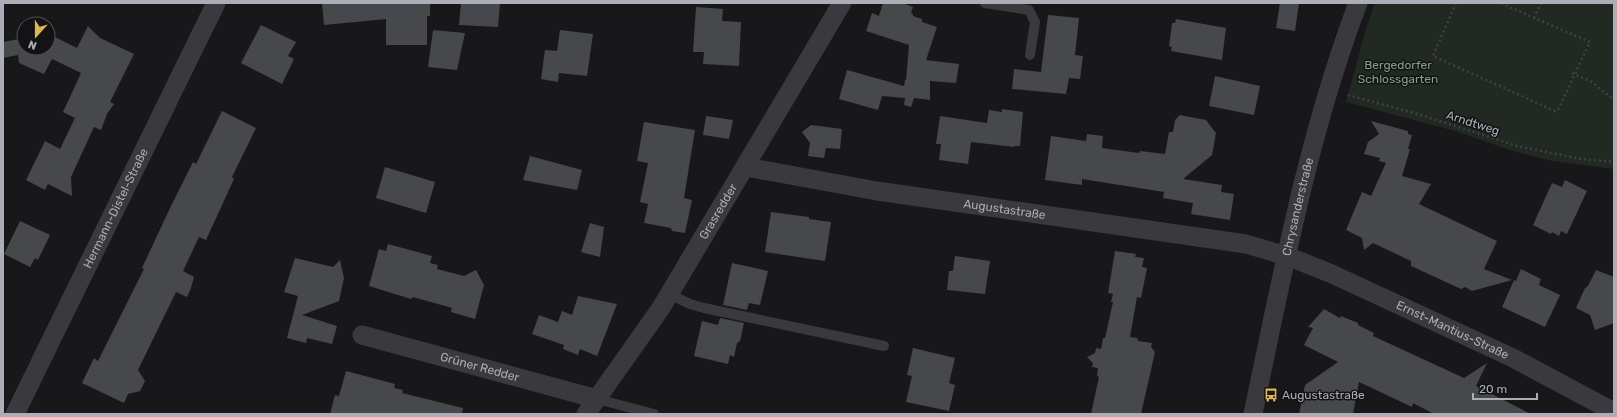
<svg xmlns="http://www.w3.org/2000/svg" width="1617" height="417" viewBox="0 0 1617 417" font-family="Rubik,sans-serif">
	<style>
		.green { fill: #222923 }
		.building { fill: #47484b }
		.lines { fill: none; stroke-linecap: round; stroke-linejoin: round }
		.path { stroke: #3f4044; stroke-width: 2.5; stroke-dasharray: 2 3; stroke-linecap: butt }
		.service { stroke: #39393e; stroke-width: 10 }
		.minor { stroke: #39393e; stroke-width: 19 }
		.labels { text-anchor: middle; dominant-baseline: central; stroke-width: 3; stroke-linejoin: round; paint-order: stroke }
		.park-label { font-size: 12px; fill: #85a089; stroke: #131214 }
		.street-label { font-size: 12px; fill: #abaeb7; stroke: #131214 }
		.poi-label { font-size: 12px; fill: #abaeb7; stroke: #131214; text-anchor: start }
	</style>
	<rect width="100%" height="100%" fill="#181719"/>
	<!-- green -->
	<path class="green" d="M1375,3H1614V169L1552,161L1513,151L1455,131L1346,102L1367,25Z"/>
	<!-- building -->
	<g class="building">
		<path d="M322,3H430V16H427V45H386V19L324,25Z"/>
		<path d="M461,3H500L498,27L459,25Z"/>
		<path d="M883,3H902L913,7L911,13L913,14V16L922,19V22L937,27L926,60L959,64L956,83L930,81V100L914,98L911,107L904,105L905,98L882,96L878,110L839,99L847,70L904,86L905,80H906L909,45L866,31L872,13L879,16Z"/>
		<path d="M1280,3H1299L1295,31L1276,28Z"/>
		<path d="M696,7L723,9L722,21L741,22L739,66L703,64L704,52H693Z"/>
		<path d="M1048,15L1079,18L1075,55L1083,56L1080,79L1069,78L1066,94L1012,89L1014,69L1041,72Z"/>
		<path d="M1176,19L1226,28L1222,60L1171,51L1172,47L1169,46L1172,23H1175Z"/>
		<path d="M48,24H49L51,34H53V36L77,48L88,26L100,38L134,54L110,102L114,104L107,114L101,130L94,127L71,177L72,196L48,184L45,190L26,180L45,141L60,149L75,118L63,112L81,73L52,59L44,74L19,63L18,55L3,58V42L24,38V48H48Z"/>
		<path d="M261,25L296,42L288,56L294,59L282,84L241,63Z"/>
		<path d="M433,30L465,33L457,70L428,67Z"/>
		<path d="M560,30L593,34L587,76L559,73L558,82L541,79L545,50L557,51Z"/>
		<path d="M1215,76L1260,86L1254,115L1209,106Z"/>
		<path d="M1002,109L1023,112L1020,146H1014V147L971,142L968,164L939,160L941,144H936L940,116L987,123L989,110L1002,112Z"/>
		<path d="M222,111L256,128L232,177L234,179L206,240L199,237L183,271L194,277L191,288L187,297L176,292L138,370L145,381L140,391L128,394L124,403L82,383L94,358L98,361L144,269L142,268L170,208L193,162L196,164Z"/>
		<path d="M1180,115L1206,120L1216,133L1212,155L1183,179L1222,185L1221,192L1234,194L1230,220L1191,214L1193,203L1163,198L1164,192L1082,179V185L1045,180L1051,136L1086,141L1087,134L1103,136L1102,148L1139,153L1140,151L1165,154L1169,132H1173L1175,120Z"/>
		<path d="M706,116L733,120L729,139L703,135Z"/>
		<path d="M1371,121L1408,131V134L1412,135L1408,149H1410L1402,176L1431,184L1419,204L1497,241L1484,269L1512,280L1472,291L1465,287L1461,289L1411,266V261L1373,243L1364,250L1362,238L1346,230L1362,192L1371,196L1386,163L1379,161L1380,158L1364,154L1368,142L1379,134Z"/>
		<path d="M644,122L695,130L684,198L692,200L685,233L672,231L671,228L644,223L648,204L640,202L648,163L637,161Z"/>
		<path d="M811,125L842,129L840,149L826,148L824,158L808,156L810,143L802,132Z"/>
		<path d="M530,156L582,170L577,190L523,180Z"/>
		<path d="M385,167L435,182L426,213L376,198Z"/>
		<path d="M1565,180L1587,191L1567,234L1561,231L1559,236L1552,232L1551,234L1533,225L1552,183L1562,187Z"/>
		<path d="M771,212L809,217V219L831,222L825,261L765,252Z"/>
		<path d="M20,221L50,235L38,260L35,258L30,267L4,254Z"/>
		<path d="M590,223L604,227L600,257L581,252Z"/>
		<path d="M388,244L432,256L430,263L438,265L437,269L464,276L476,270L484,285L475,319L451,312L452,308L413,297L411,299L369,286L379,249L386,251Z"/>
		<path d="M1115,251L1136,254L1135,257L1144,258L1142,267L1147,268L1141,298L1137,297L1130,337L1137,338L1138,341L1152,343L1151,347L1155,352L1141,414H1091L1099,377L1097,376L1098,368L1092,367L1093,363L1087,357L1095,353L1096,348L1101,349L1103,338H1105L1113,302H1111L1113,294L1108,293Z"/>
		<path d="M955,256L990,261L985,294L947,290L949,271H953Z"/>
		<path d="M295,258L333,267L340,260L344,278L339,301L302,315L337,326L332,344L307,338L306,343L287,338L298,296L284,292Z"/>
		<path d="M732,263L768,271L760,305L749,303L747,310L723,305Z"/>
		<path d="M1521,269L1541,279L1539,285L1560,295L1545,327L1502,307L1514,280L1516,281Z"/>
		<path d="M1596,270L1614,277V323L1595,330L1590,315L1576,308L1585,288L1588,286Z"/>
		<path d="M578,296L617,304L597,356L580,349L578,355L563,349L564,345L532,334L539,315L558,322L562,311L572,315Z"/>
		<path d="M1324,309L1340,318L1341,316L1358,323V325L1374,333L1373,336L1464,378L1487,363L1476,386L1531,414H1434L1413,403L1412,407L1359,382L1353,414H1299L1305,385L1338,362L1304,345L1313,328L1308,327Z"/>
		<path d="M720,318L744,323L740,341L737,343L734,357L730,355L728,364L694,356L702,321L718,325Z"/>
		<path d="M913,348L955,358L949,383L955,385L949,411L906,402L912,376L907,375Z"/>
		<path d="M346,371L395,384L394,388L403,390L402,393L463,408L462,414H330L335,395L339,396Z"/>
	</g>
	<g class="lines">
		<!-- path -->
		<g class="path">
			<path d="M1456,3L1433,56L1555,111L1558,110L1590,42L1500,3"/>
			<path d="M1534,18L1541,3"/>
			<path d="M1572,73L1592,82L1614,100"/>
			<path d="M1348,95L1421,115L1517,146L1581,159L1614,162"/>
		</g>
		<!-- service -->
		<g class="service">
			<path d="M985,3L1029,10L1035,22L1030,55"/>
			<path d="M669,294L690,304L704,308L884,346"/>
			<path d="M597,399L654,414"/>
		</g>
		<!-- minor -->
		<g class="minor">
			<path id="s1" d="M746,167L877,191L1246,244L1287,256L1332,274L1513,358L1614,412"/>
			<path id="s2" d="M362,335L597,399"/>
			<path id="s3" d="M15,414L216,3"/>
			<path id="s4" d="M586,414L661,308L842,3"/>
			<path id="s5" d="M1253,414C1282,276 1308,135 1358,3"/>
		</g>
	</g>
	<!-- icons -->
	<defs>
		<g id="bus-bare" transform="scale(1.08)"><path d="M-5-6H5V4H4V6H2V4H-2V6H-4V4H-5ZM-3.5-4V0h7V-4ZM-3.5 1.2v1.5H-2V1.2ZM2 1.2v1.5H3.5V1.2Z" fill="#dcb94d" stroke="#131214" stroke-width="2.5" paint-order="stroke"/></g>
	</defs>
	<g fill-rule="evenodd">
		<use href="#bus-bare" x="1271" y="395"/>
	</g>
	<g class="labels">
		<!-- park labels -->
		<g class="park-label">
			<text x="1398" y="65">Bergedorfer<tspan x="1398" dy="14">Schlossgarten</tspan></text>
		</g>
		<!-- street labels -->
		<g class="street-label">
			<text transform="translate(1473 123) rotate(18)">Arndtweg</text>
			<text stroke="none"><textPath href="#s5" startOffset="212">Chrysanderstraße</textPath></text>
			<text stroke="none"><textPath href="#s3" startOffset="229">Hermann-Distel-Straße</textPath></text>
			<text stroke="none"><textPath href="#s1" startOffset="262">Augustastraße</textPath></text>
			<text stroke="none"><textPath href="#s4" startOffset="242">Grasredder</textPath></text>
			<text stroke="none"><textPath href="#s1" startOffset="730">Ernst-Mantius-Straße</textPath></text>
			<text stroke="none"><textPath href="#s2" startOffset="122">Grüner Redder</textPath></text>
		</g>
		<!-- poi labels -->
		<g class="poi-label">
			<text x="1282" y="395">Augustastraße</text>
		</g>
	</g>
	<!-- border -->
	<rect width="1617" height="417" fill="none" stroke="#abaeb7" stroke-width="8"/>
	<!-- north arrow -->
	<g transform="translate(36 36) rotate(201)"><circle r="19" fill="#131214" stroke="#505055"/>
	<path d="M0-3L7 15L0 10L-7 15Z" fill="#dcb94d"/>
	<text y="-6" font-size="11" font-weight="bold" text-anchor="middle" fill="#abaeb7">N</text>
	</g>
	<!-- scale -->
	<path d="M1473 393v6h64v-6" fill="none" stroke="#abaeb7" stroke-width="2"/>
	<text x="1479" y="393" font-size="12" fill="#abaeb7" stroke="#131214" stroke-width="3" paint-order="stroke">20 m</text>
</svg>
